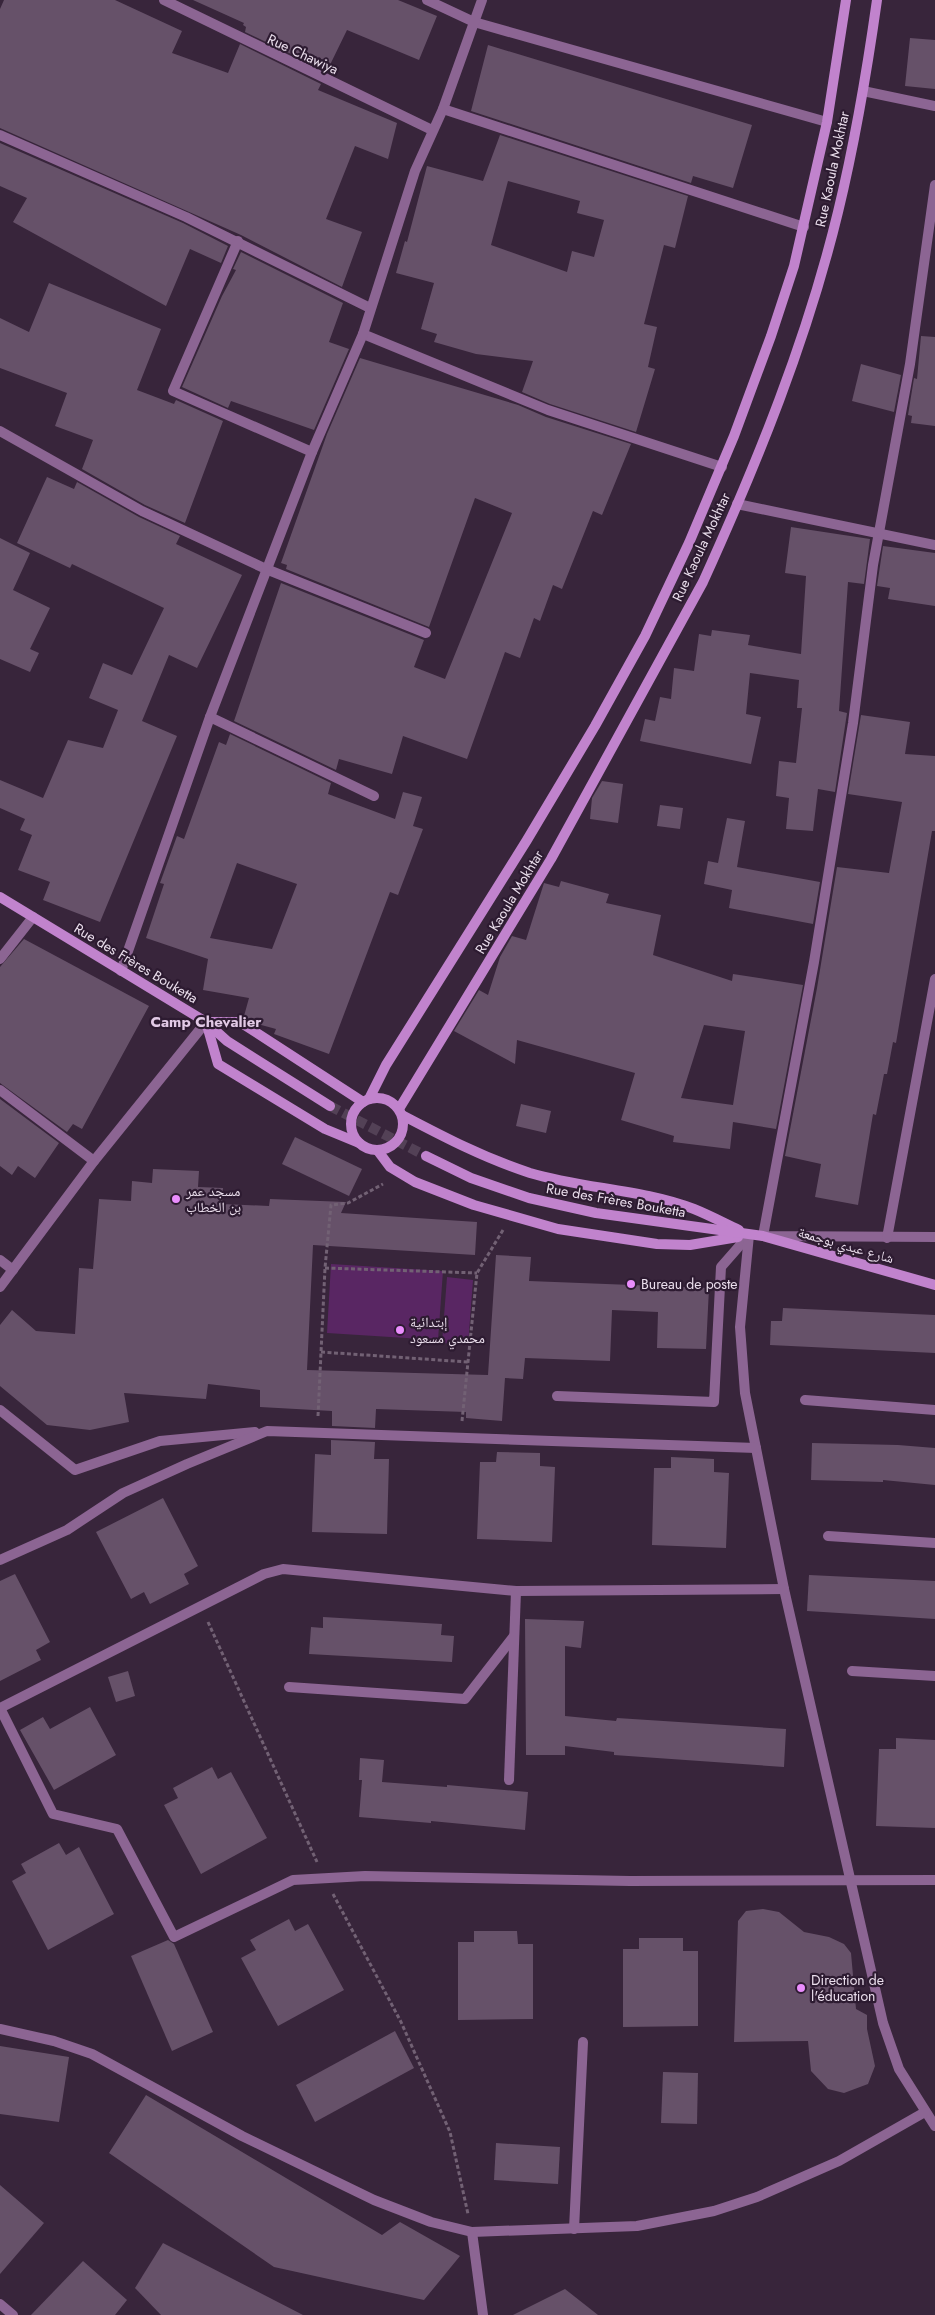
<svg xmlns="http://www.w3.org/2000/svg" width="935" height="2315" viewBox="0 0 935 2315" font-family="Jost,'Noto Naskh Arabic',sans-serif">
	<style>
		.green { fill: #592663 }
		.building { fill: #665169; fill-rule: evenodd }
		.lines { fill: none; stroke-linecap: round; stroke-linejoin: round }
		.secondary-tunnel { stroke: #534156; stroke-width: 10; stroke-dasharray: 10 5; stroke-linecap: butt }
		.path { stroke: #726174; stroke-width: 3; stroke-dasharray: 4 2.5; stroke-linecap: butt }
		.lane { stroke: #8c6593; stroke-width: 10 }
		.street { stroke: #8c6593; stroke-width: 10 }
		.secondary { stroke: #c183cd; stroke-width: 10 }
		.poi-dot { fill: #ea8dfd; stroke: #2d1b31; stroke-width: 2 }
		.labels { text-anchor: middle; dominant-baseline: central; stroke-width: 4.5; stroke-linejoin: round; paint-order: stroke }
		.street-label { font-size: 14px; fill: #ebdfed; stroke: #2d1b31 }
		.poi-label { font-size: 14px; fill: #ebdfed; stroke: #2d1b31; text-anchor: start }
		.neighbourhood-label { font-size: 15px; font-weight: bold; fill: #e2cae6; stroke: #2d1b31 }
	</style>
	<rect width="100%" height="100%" fill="#38253b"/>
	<!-- green -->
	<g class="green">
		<path d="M331,1264L443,1271L438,1340L327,1333Z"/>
		<path d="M447,1277L473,1280L468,1345L442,1343Z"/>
	</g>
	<!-- building -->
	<g class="building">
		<path d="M4,0H115L182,31L172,53L228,73L240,44L321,84L318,90L397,123L388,159L355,146L326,219L362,232L342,287L241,235L0,128V9Z"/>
		<path d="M193,0H398L437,16L419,60L347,30L327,71L245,32L246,27L243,25L244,23Z"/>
		<path d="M910,38L935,40V89L905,86Z"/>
		<path d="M488,45L752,125L733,188L693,176L691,183L471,111Z"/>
		<path d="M500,135L688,196L675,248L664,245L644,324L657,327L648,367L655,369L636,432L550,404L522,392L533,361L476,354L434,342L437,334L421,329L434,283L396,273L405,241L407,242L427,166L483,181ZM508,181L580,201L577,213L604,220L594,257L572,251L567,272L491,245Z"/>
		<path d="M0,143L183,223L228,246L221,263L190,249L166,306L13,222L27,198L0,186Z"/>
		<path d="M241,252L343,303L329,342L349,349L314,430L231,401L228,408L182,387L222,296L236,270L233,269Z"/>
		<path d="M49,283L161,329L137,390L174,404L176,400L223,421L185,523L145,505L82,469L93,440L55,426L67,393L0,368V318L29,332Z"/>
		<path d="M921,336L935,337V426L911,423L912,416L908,415L914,378L917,379Z"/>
		<path d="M360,358L518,405L546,417L631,444L602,515L593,511L562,589L553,585L540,621L534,618L520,658L505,652L467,759L403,736L392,774L339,759L336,770L234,721L281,583L424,640L414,667L445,679L512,513L475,498L429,627L286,569L287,565L281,563L327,434Z"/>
		<path d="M861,364L901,375L894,412L852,401Z"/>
		<path d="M47,477L74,489L77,482L139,517L180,536L176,544L242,575L197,668L169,655L142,721L177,736L100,922L43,900L50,882L18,870L32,835L20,830L25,819L0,808V780L43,798L68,740L103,748L118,710L89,698L103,663L132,675L164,608L72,564L70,568L17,543Z"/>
		<path d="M791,527L870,539L864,584L848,582L839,711L847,713L835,792L818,789L813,831L786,829L789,798L776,796L779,761L796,763L802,708H797L799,680L750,673L746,714L761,717L751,764L640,741L645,719L655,721L660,697L671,699L674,668L694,671L699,634L711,636L712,630L750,635L748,645L801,654L806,576L785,573Z"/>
		<path d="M0,538L30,553L13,590L50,608L30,649L39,653L30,672L0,659Z"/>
		<path d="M883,546L935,553V606L888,599L890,588L877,586Z"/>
		<path d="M861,715L910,722L905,754L935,756V831H932L896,1043L893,1042L887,1074H884L876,1115L873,1114L858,1205L815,1197L821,1164L785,1156L817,988L837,867L889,873L891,862L902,802L848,794Z"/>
		<path d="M230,734L331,783L328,794L395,819L403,792L422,797L413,826L423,829L398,895L390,892L329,1054L274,1034L276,1029L254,1023L244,1016L249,998L203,990L208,959L146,938L164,884L160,883L177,836L184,839L219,742L226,745ZM237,863L297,884L272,949L210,938Z"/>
		<path d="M602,781L623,784L618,823L590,819L592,798Z"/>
		<path d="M660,805L683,808L680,829L657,826Z"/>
		<path d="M727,818L745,821L737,867L820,882L813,924L729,908L732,890L704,884L708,861L718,863Z"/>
		<path d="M561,881L609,894L606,903L661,915L653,955L732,981L733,974L803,985L776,1129L733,1122L730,1149L673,1142L674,1136L621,1120L635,1073L517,1040L515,1064L454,1031L479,990L488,995L500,957L512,936L526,940L544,883L559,887ZM704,1025L745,1031L733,1105L681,1098Z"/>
		<path d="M24,939L149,1006L82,1129L73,1124L67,1132L0,1083V967Z"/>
		<path d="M0,1099L59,1143L35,1178L18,1166L12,1175L0,1166Z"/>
		<path d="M521,1104L551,1111L546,1133L516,1126Z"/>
		<path d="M295,1137L362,1169L349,1196L282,1164Z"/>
		<path d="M153,1169L199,1171L198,1187L223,1188L222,1204L269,1206L270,1199L346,1202L341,1213L477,1222L475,1255L313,1245L307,1370L488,1375L496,1255L531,1257L529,1281L709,1288L706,1349L657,1348L658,1312L612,1310L610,1361L525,1358L523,1379L505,1378L502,1421L466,1418V1412L376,1409L375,1428L332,1426V1411L260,1407V1390L208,1384L206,1399L124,1393L129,1422L90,1430L47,1425L0,1386V1325L12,1310L36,1331L75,1334L79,1268L93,1269L99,1199L131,1201L132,1181L152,1183Z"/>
		<path d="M783,1308L935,1315V1353L770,1345L771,1321H782Z"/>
		<path d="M331,1440L375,1442L374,1459H389L387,1534L312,1532L315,1454L331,1455Z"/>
		<path d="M812,1443L898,1445L935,1448V1485L883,1480V1482L811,1480Z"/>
		<path d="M497,1452L540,1453V1466L555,1467L552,1542L477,1539L480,1462H496Z"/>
		<path d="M671,1457L714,1459V1472L729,1473L726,1548L652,1545L654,1468H671Z"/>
		<path d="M163,1498L198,1566L184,1574L189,1584L150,1604L144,1592L131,1599L96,1532Z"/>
		<path d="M15,1574L50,1642L36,1650L41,1660L0,1681V1581Z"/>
		<path d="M809,1575L935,1581V1619L807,1611Z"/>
		<path d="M323,1617L442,1624L441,1635L454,1636L452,1662L309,1654L311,1627L323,1628Z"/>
		<path d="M525,1619L584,1621L581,1648L565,1646V1716L616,1721L617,1718L786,1729L784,1767L614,1755V1752L565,1746V1755H526Z"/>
		<path d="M128,1671L135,1696L116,1702L108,1677Z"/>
		<path d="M90,1707L116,1755L54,1790L20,1730L43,1717L50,1729Z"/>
		<path d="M896,1738L935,1740V1828L876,1826L879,1749H896Z"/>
		<path d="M360,1758L384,1760L382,1782L447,1787V1785L528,1792L525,1830L431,1821V1823L359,1817L362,1780H359Z"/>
		<path d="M212,1767L218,1779L231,1772L267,1838L201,1874L164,1805L178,1798L173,1788Z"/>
		<path d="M59,1843L66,1855L79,1847L114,1914L48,1950L12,1881L26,1873L21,1864Z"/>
		<path d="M763,1909L779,1912L804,1932L829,1937L844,1944L851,1953L856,2009L867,2015V2029L875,2066L868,2084L844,2093L828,2089L811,2071L808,2041L734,2042L738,1921L746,1911Z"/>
		<path d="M289,1919L295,1931L308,1924L344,1990L278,2026L241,1958L256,1950L250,1940Z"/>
		<path d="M474,1931H517L518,1944H533V2019L458,2020V1942H474Z"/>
		<path d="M639,1938H683V1951H698V2026L623,2027V1949H639Z"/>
		<path d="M168,1940L174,1944L213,2032L172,2051L131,1956Z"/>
		<path d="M395,2031L414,2068L315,2122L296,2085Z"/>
		<path d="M0,2046L69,2057L59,2122L0,2114Z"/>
		<path d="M663,2072L698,2073L697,2124L661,2123Z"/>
		<path d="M146,2095L382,2235L400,2222L460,2256L424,2300L274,2267L109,2153Z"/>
		<path d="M496,2143L560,2147L558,2184L494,2180Z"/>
		<path d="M0,2185L44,2223L0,2274Z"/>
		<path d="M163,2243L303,2315H161L135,2288Z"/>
		<path d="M83,2261L127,2300L115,2315H31Z"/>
		<path d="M565,2289L598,2315H513Z"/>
	</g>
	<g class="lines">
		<!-- secondary-tunnel -->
		<path class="secondary-tunnel" d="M330,1106L426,1156"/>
		<!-- path -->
		<g class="path">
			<path d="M325,1268L477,1273"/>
			<path d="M321,1352L468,1362"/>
			<path d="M318,1416L325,1268L331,1205L348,1203L383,1184"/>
			<path d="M462,1421L477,1273L503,1230"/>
			<path d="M208,1622L317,1862"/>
			<path d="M333,1894L401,2022L450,2132L468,2214"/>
		</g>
		<!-- lane -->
		<path class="lane" d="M557,1396L714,1402L721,1267L749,1235"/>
		<!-- street -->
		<g class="street">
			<path d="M164,0L432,130"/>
			<path d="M427,0L474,22L827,122"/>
			<path d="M863,91L935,106"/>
			<path d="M443,109L804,227"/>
			<path d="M0,135L186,217L370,308"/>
			<path d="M935,185L910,364L873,565L853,723L814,962L763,1236L935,1237"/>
			<path d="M238,241L173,391L312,452"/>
			<path d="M363,334L548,410L722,467"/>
			<path d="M0,431L142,511L266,569L426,633"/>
			<path d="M737,504L935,545"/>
			<path d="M210,717L374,796"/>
			<path d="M0,959L33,917"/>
			<path d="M121,971L210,717L312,452L363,334L415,171L443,109L482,0"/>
			<path d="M0,1090L94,1161"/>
			<path d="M749,1235L740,1327L745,1393L784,1589L883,2023L899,2069L935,2126"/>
			<path d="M887,1238L935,979"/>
			<path d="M0,1260L13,1270"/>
			<path d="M0,1287L94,1161L206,1022"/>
			<path d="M805,1400L935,1410"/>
			<path d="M0,1410L75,1470L160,1441L255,1432"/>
			<path d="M828,1536L935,1543"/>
			<path d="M0,1560L67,1530L123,1493L187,1464L267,1431L756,1448"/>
			<path d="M852,1671L935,1676"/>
			<path d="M289,1687L465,1699L514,1636"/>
			<path d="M0,1708L53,1814L117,1829L174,1937L293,1880L365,1876L630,1881L935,1880"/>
			<path d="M0,1708L264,1574L283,1569L516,1591L784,1589"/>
			<path d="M509,1780L516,1591"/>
			<path d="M0,2029L54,2041L92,2054L242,2136L374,2200L431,2222L472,2232L637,2226L714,2211L757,2197L839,2161L925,2112"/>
			<path d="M574,2229L583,2042"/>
			<path d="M472,2232L483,2315"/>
			<path d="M0,2304L13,2315"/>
		</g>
		<!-- secondary -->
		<g class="secondary">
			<path d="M0,897L206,1022L227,1041L330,1106"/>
			<circle cx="377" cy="1124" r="26"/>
			<path d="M369,1099L386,1065L527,840L595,726L645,636L689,543L734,436L771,336L794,266L827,122L846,0"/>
			<path d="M399,1109L551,859L703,582C757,463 807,340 838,212C855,142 867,71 877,0"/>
			<path d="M402,1115C444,1137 484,1158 530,1173C584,1189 642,1189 694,1209C709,1215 724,1223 739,1230"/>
			<path d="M359,1143L325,1129L218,1064L206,1022H240L363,1102"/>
			<path d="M378,1151L390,1167L415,1182L474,1205L558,1229L657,1244L690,1245L738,1237"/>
			<path d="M426,1156L471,1178L529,1198L596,1213L763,1236L935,1285"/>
		</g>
	</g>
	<!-- markers -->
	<g class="poi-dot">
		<circle cx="176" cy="1199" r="5"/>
		<circle cx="631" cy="1284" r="5"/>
		<circle cx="400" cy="1330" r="5"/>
		<circle cx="801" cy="1988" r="5"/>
	</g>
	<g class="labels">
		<!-- street labels -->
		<g class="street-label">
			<text transform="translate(303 54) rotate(25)">Rue Chawiya</text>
			<text transform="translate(832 169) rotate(-78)">Rue Kaoula Mokhtar</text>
			<text transform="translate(701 547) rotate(-65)">Rue Kaoula Mokhtar</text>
			<text transform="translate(509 902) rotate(-59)">Rue Kaoula Mokhtar</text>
			<text transform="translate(136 963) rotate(31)">Rue des Frères Bouketta</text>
			<text transform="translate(616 1200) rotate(10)">Rue des Frères Bouketta</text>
			<text transform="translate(846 1245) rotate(16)">شارع عبدي بوجمعة</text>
		</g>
		<!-- poi labels -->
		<g class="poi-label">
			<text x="186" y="1191">مسجد عمر<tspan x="186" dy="16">بن الخطاب</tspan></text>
			<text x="641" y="1284">Bureau de poste</text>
			<text x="410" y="1322">إبتدائية<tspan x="410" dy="16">محمدي مسعود</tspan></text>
			<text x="811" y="1980">Direction de<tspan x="811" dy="16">l'éducation</tspan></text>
		</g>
		<!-- neighbourhood labels -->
		<g class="neighbourhood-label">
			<text x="206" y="1022">Camp Chevalier</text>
		</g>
	</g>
</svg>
